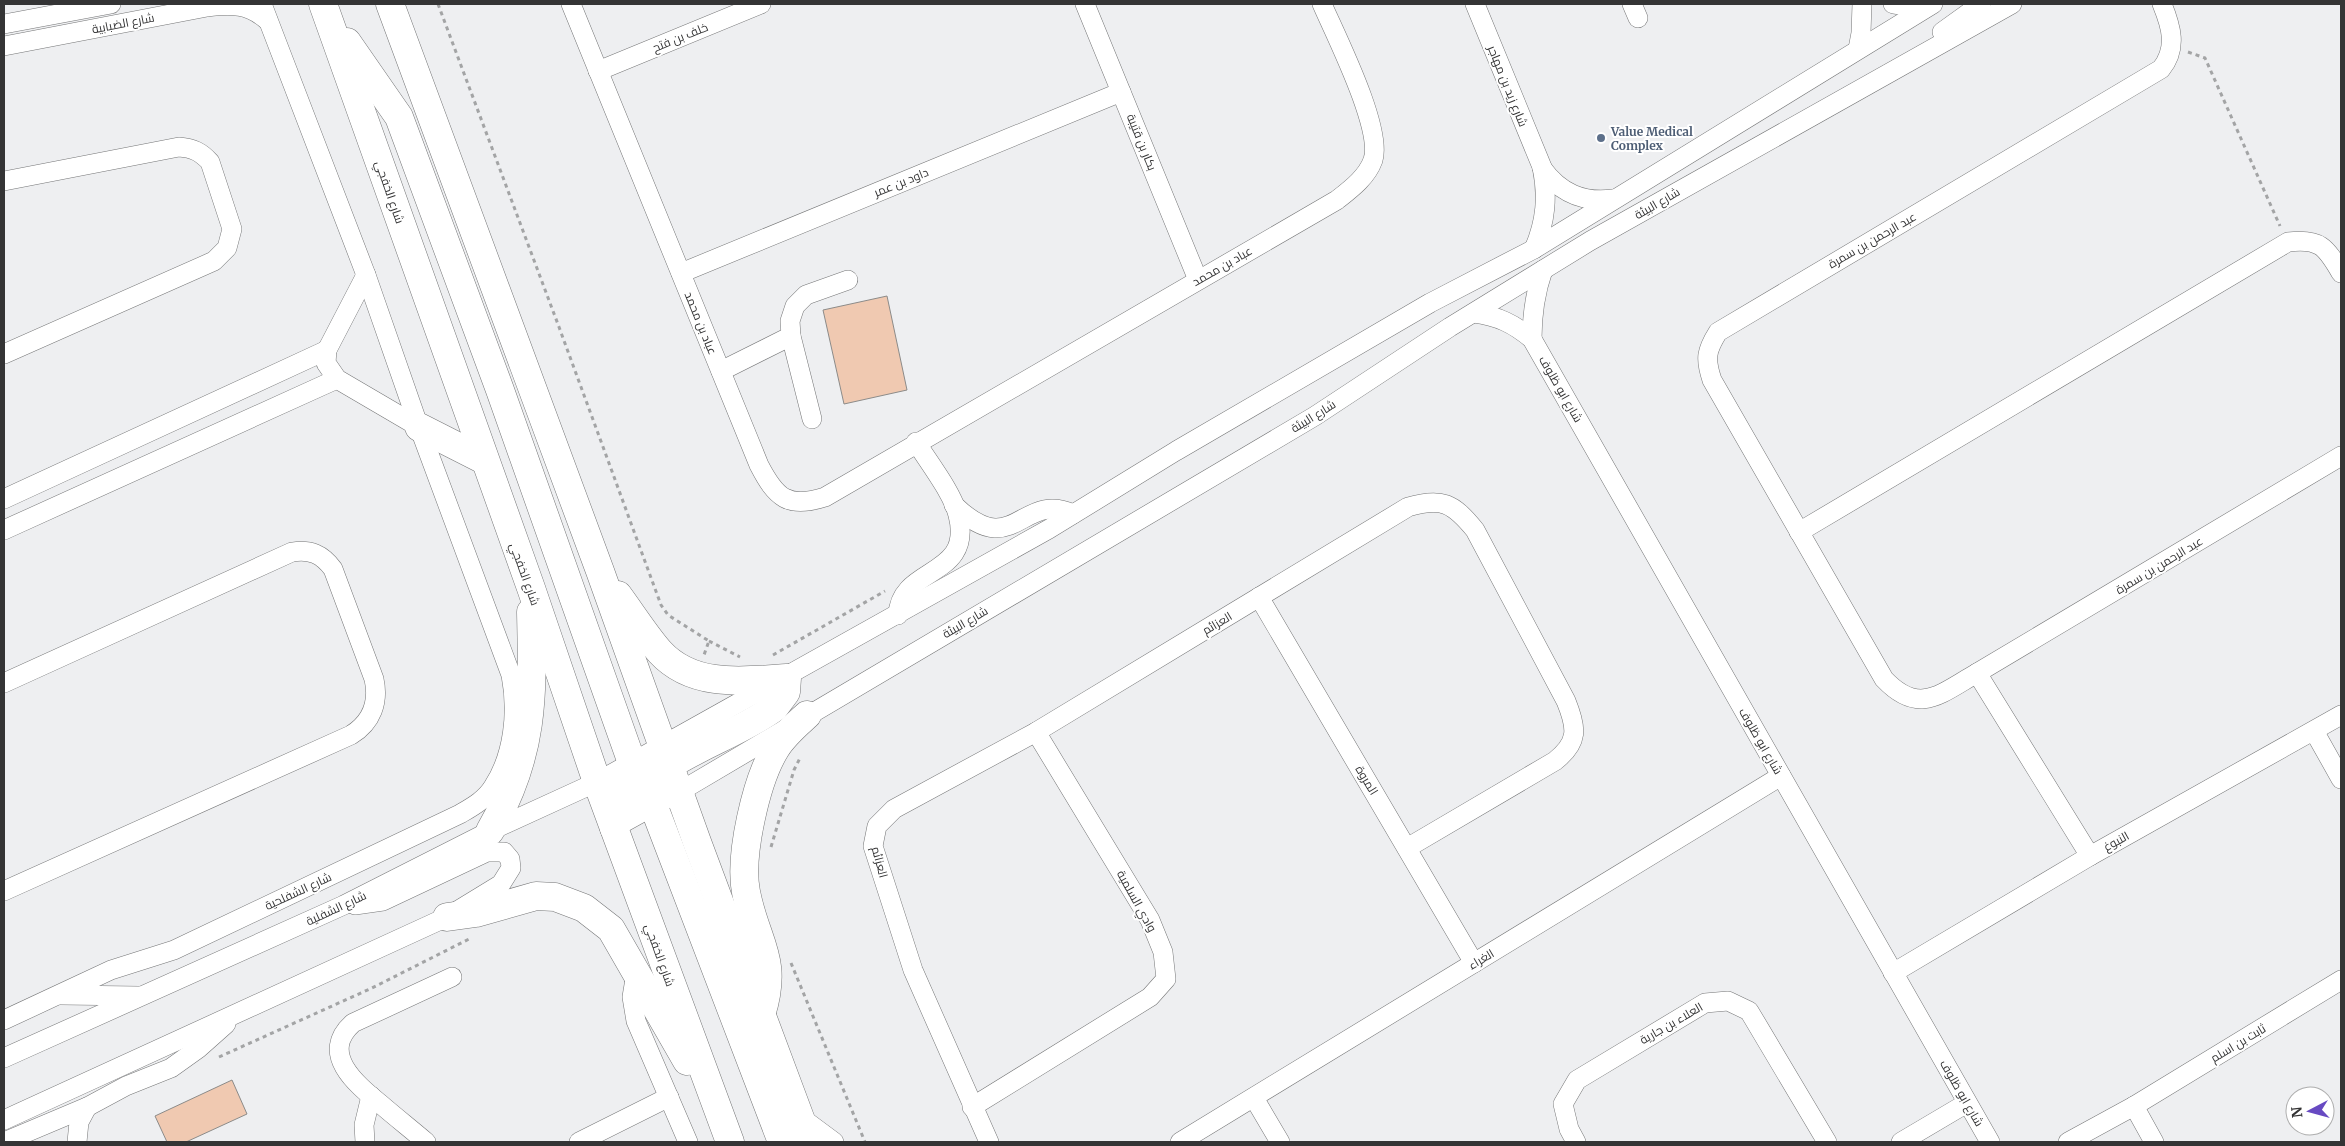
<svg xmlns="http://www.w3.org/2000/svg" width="2345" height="1146" viewBox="0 0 2345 1146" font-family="Merriweather,Cairo,serif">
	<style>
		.building { fill: #f0c9b1; stroke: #8c8b89 }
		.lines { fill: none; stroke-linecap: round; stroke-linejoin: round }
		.minor-casing { stroke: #757677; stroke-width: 20 }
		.highway-casing { stroke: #757677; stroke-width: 29 }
		.path { stroke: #a3a4a5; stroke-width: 3; stroke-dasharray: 4 4; stroke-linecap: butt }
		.minor { stroke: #fff; stroke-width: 19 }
		.highway { stroke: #fff; stroke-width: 28 }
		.service-dot { fill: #5c6f8a; stroke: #fff; stroke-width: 2 }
		.labels { text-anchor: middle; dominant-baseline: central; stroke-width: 4; stroke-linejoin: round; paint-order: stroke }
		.street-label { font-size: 12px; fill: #343435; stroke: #fff }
		.service-label { font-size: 12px; font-weight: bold; fill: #4e5e75; stroke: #fff; text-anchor: start }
	</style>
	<rect width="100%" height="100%" fill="#eeeff1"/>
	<!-- building -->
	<g class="building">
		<path d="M887,296L907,390L844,404L823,310Z"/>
		<path d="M232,1080L247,1114L186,1142H167L155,1116Z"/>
	</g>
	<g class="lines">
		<!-- minor casing -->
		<g class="minor-casing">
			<g id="minor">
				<path d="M571,4L759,465C776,498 788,509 825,497L1337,200C1351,189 1367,177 1373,160C1383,129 1336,36 1322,4"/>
				<path d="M1085,4L1198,280"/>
				<path d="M1475,4L1542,167C1548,196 1546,221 1534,249"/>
				<path d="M1632,4L1638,18"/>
				<path d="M1893,4L1911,7L1930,5"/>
				<path d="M2162,4C2171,26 2178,48 2161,69L1718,332C1706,351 1705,359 1712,380L1884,679C1919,716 1940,694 1977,673L2341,456"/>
				<path d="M4,24L111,4"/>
				<path d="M1942,32L1981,4"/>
				<path d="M4,46L207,7C232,4 249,4 268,21"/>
				<path d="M1858,49L1861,33L1862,4"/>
				<path d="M598,71L761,4"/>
				<path d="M1542,168C1560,193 1583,203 1613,199"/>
				<path d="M4,181L179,147C193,148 201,152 210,162L232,229L227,248L214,261L4,354"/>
				<path d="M681,273L1121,92"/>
				<path d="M366,275L327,350L326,363L337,379L419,427"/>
				<path d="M1474,313C1498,316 1514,324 1532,339L1990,1142"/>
				<path d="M1532,339C1532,315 1535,293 1543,270"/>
				<path d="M721,371L791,336"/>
				<path d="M812,419L791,336L790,321L795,306L806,295L848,280"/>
				<path d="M4,499L327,350"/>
				<path d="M954,505C1014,563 1021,490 1073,514"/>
				<path d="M4,530L337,379"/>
				<path d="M1799,532L2288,242C2320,238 2326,247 2341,273"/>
				<path d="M1259,597L1474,963"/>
				<path d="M898,615C900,565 974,579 958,515C952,492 929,463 916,442"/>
				<path d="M1977,673L2090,856"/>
				<path d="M4,683L292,552C310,549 322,554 333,569L374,679C379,702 372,722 351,735L4,891"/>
				<path d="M2314,731L2341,779"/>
				<path d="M614,828L679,792L1315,416L1450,327L1590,241L2012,4"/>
				<path d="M636,973L632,997L636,1021L688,1142"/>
				<path d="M1893,973L2090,856L2341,715"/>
				<path d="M61,995L139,996"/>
				<path d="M4,1020L111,970L174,950L460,814C472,807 485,800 493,787C514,755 518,711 511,675L419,427L366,275L262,4"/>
				<path d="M4,1058L344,905L490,831L597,782L1049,529L1176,451L1430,303L1534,249L1933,4"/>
				<path d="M1254,1098L1280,1142"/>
				<path d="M2134,1106L2154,1142"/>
				<path d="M972,1107L1150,997L1166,979L1163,952L1150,920L1036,732"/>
				<path d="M799,1116L834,1142"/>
				<path d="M4,1120L447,917L501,884L511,868L510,859L504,852H487L383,901L355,905"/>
				<path d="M4,1142L87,1107L126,1086L171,1068L199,1048L226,1024"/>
				<path d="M77,1142L79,1122L87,1107"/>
				<path d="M365,1142L364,1125L371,1096"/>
				<path d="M426,1142C412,1130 398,1119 384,1107C360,1087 317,1055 353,1023L452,977"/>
				<path d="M579,1142L669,1097"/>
				<path d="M989,1142L913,970L873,846L877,826L894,809L1036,732L1408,507C1442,497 1453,503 1475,530L1566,701C1577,728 1579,742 1555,761L1407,848"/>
				<path d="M1180,1142L1781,776"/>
				<path d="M1576,1142L1569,1129L1563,1104L1577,1080L1705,1003L1728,1001L1749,1011L1827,1142"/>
				<path d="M1901,1142L1967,1103"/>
				<path d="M2068,1142L2134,1106L2341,980"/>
			</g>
		</g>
		<!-- highway casing -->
		<g class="highway-casing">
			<g id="highway">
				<path d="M323,4L531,588L597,782L730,1142"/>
				<path d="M390,4L600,571L697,842L809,1142"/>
				<path d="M347,42L399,117L500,390L632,763C645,781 658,788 679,792"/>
				<path d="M419,427L484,460"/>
				<path d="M624,785L644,795L654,807L782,1142"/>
				<path d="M614,828C633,763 724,745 774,708L786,692L787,678C743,681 693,688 660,652C645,635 632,614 618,595"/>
				<path d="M490,831C534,755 533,697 531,612"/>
				<path d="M447,917L476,913L536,896L555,897L584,908L611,929L687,1061"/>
				<path d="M761,1015C779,958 756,944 746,892C739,856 756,780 776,748C784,735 796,725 807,715"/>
			</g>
		</g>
		<!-- path -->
		<g class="path">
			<path d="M438,4L559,327L661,605L668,615L709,641L704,655"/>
			<path d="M2188,52L2205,58L2280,226"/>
			<path d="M709,641L740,657"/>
			<path d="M773,655L885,591"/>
			<path d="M771,847L794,770L801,756"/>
			<path d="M791,963L865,1142"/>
			<path d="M219,1057L372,988L471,938"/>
		</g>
		<!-- minor -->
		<use href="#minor" class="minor"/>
		<!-- highway -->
		<use href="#highway" class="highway"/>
	</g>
	<!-- markers -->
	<circle class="service-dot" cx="1601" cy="138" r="5"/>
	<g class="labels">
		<!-- street labels -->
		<g class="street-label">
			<text transform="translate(123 23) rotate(-11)">شارع الضبابية</text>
			<text transform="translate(680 37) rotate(-22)">خلف بن فتح</text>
			<text transform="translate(1508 86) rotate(68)">شارع زيد بن مهاجر</text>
			<text transform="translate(1142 142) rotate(68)">بكار بن قتيبة</text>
			<text transform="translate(901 182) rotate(-22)">داود بن عمر</text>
			<text transform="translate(390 192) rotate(71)">شارع الخفجي</text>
			<text transform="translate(1657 203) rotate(-30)">شارع البيئة</text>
			<text transform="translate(1872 240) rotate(-30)">عبد الرحمن بن سمرة</text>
			<text transform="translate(1222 266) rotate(-30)">عباد بن محمد</text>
			<text transform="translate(701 323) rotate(68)">عباد بن محمد</text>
			<text transform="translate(1561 389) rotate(60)">شارع ابو ظلوف</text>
			<text transform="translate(1313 416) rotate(-32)">شارع البيئة</text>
			<text transform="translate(2159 565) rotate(-31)">عبد الرحمن بن سمرة</text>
			<text transform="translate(525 574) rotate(70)">شارع الخفجي</text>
			<text transform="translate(965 622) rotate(-30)">شارع البيئة</text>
			<text transform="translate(1217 623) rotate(-31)">العزائم</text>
			<text transform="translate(1761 741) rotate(60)">شارع ابو ظلوف</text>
			<text transform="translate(1367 780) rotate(59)">المروة</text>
			<text transform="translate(2116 841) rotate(-29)">النبوغ</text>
			<text transform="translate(880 862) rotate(75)">العزائم</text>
			<text transform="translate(298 891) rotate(-25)">شارع الشفلحية</text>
			<text transform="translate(1137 901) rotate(61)">وادي السلمية</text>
			<text transform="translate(336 908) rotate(-25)">شارع الشفلية</text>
			<text transform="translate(660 955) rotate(70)">شارع الخفجي</text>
			<text transform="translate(1481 959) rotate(-31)">الغراء</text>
			<text transform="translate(1671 1023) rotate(-30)">العلاء بن جارية</text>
			<text transform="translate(2238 1043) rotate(-31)">ثابت بن اسلم</text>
			<text transform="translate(1962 1093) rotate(60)">شارع ابو ظلوف</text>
		</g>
		<!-- service labels -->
		<g class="service-label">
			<text x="1611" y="131">Value Medical<tspan x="1611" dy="14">Complex</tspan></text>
		</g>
	</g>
	<!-- border -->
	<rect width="2345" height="1146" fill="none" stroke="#343435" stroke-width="10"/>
	<!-- north arrow -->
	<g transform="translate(2310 1111) rotate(264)"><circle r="24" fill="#ffffff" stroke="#aeaeae"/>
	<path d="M0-4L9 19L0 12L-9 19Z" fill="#674ac2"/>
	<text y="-8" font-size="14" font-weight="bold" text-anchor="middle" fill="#343435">N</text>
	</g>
</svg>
